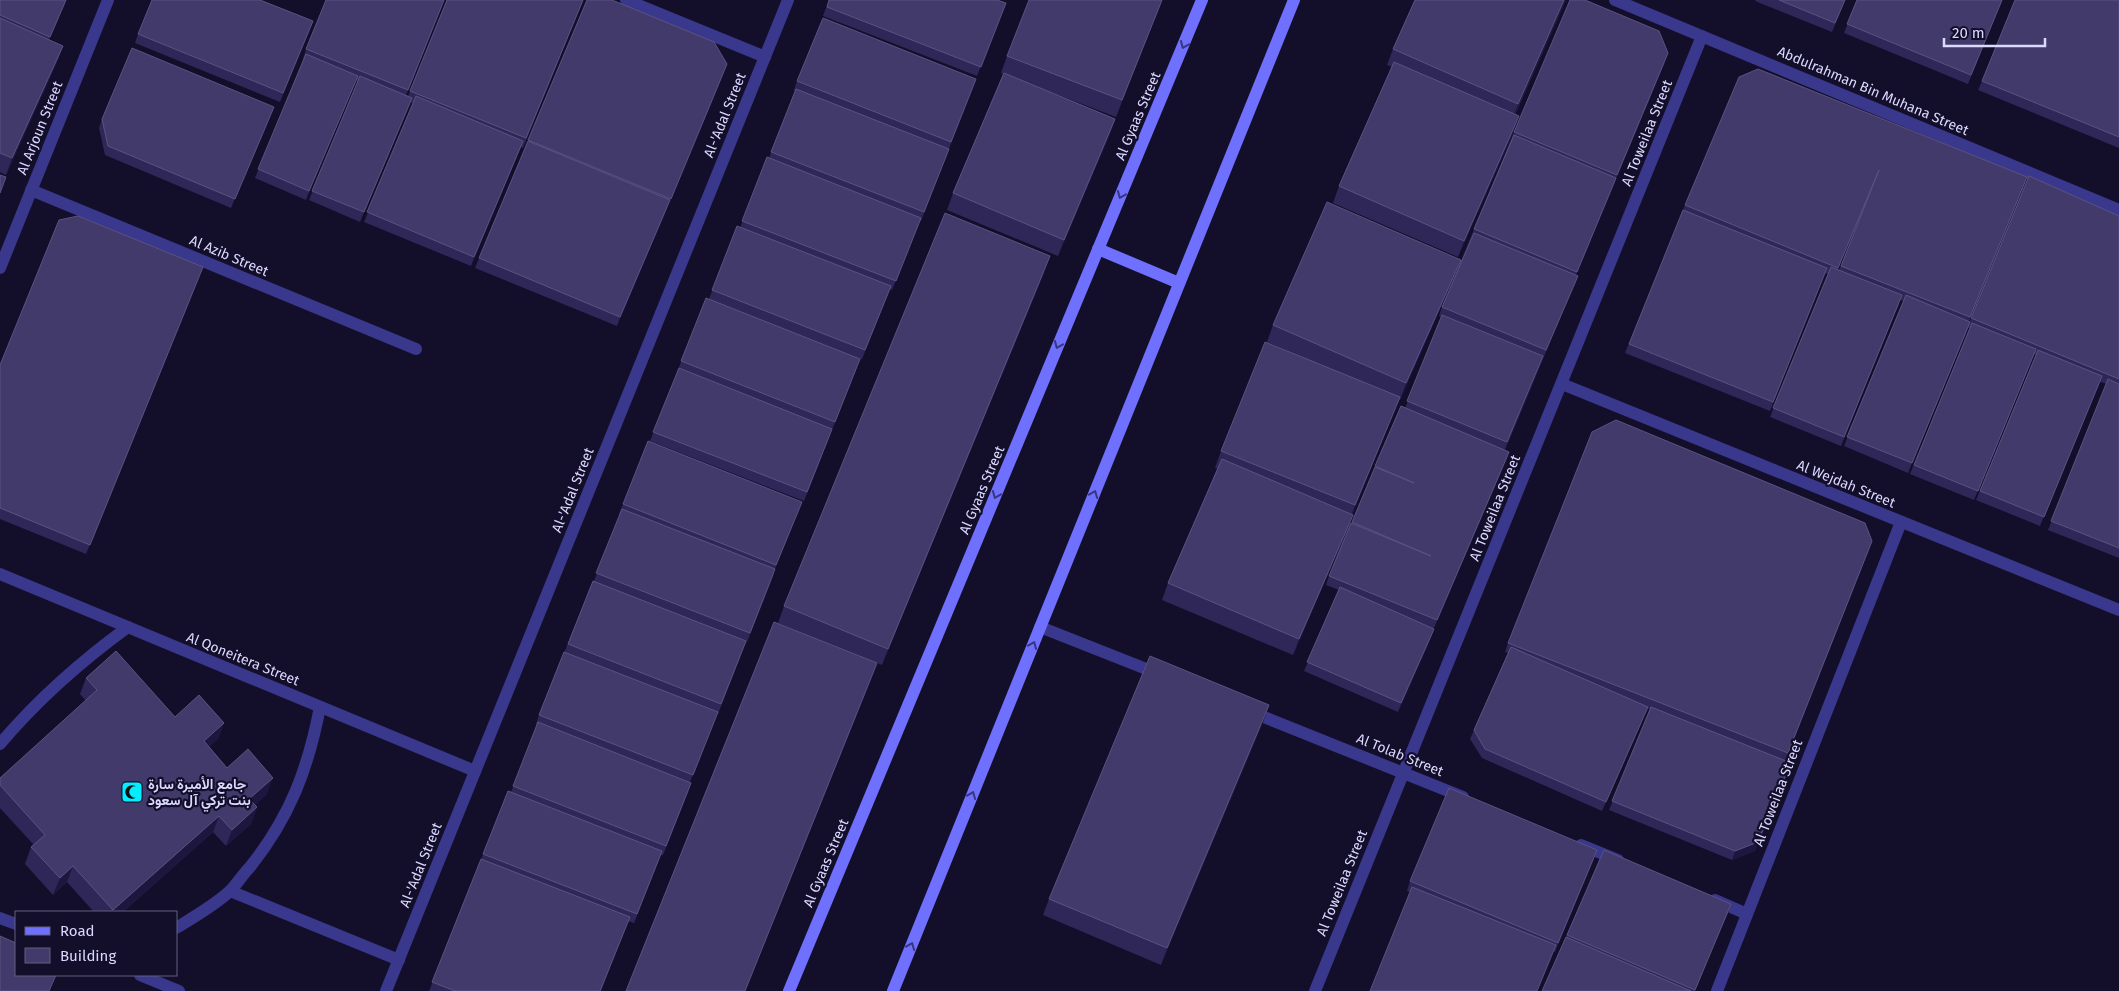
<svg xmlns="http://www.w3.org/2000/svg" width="2119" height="991" viewBox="0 0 2119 991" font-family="'Fira Sans',Vazirmatn,sans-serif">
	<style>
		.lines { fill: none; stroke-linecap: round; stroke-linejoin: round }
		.lane { stroke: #3a388c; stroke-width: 12 }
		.street { stroke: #3a388c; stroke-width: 12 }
		.secondary { stroke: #7070ff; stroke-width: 12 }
		.wall { fill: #302759; fill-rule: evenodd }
		.shaded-wall { fill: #1d163f }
		.building { fill: #423a6b; stroke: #5a5382 }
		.oneway { stroke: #383680 }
		.labels { text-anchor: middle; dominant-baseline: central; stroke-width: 4.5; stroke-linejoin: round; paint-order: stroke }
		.street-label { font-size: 14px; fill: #dcd9ff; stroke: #130f2b }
		.poi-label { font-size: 14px; font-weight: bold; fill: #dcd9ff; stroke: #130f2b; text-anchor: start }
	</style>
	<rect width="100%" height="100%" fill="#130f2b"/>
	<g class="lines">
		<!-- lane -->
		<g class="lane">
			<path d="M0,744C38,699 80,662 128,627"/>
			<path d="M176,928C194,917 215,905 230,891C237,884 243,874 250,867C290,817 308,769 320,707"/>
		</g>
		<!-- street -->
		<g class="street">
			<path d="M626,0L765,57"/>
			<path d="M1615,0L2119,210"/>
			<path d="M31,190L416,349"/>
			<path d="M0,268L108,0"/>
			<path d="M1562,384L2119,610"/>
			<path d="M0,574L475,771"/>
			<path d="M1040,627L1159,674"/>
			<path d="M1249,711L1463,797"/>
			<path d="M1581,845L1618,860"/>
			<path d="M230,891L399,960"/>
			<path d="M1715,900L1747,914"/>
			<path d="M0,918L16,924"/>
			<path d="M140,975L179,991"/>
			<path d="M386,991L788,0"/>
			<path d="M1315,991L1702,36"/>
			<path d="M1717,991L1901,522"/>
		</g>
		<!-- secondary -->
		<g class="secondary">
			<path d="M1098,249L1179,283"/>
			<path d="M789,991L1202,0"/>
			<path d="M893,991L1294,0"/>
		</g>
	</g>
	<!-- wall -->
	<g class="wall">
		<path d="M0,0H66L49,40L63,46L57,62L6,175L0,172Z"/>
		<path d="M444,0L406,95L408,96L447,0H583L523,148L521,147L471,266L364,222L413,103L410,102L360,222L309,200L358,81L356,80L306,200L255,178L304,59H303L306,49Z"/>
		<path d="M587,0L727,64L617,326L475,268Z"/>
		<path d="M829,0L1006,3L977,76L823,16Z"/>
		<path d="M1162,0L1116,117L1040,88L1115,119L1109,136L1058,256L947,210L953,193L1003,74L1001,73L1007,56Z"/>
		<path d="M1415,0H1566L1515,115L1513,133L1458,257L1333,203L1339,186L1392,67L1387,65L1393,49Z"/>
		<path d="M1756,0H1845L1832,32L1755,1Z"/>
		<path d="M1857,0H2002L1968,84L1844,33Z"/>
		<path d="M2119,0V148L1978,90L1982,81Z"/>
		<path d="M313,21L280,102L135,43L138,34Z"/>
		<path d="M1665,62L1576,275L1574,285L1505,450L1509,452L1506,461L1434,628L1431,638L1398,712L1304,671L1339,590L1326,585L1329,576L1401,406L1405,408L1442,317L1439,316L1442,307L1514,132Z"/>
		<path d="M976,79L921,221H920L892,290L890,289L862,359H860L804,501L650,441L706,298L709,299L737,226L740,228L767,157L769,158L795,91L794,90L797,81Z"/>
		<path d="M270,116L231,208L105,155L99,128L102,119Z"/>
		<path d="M2027,177L1969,321L1967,331L1908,473L1844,446L1904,301L1900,300L1841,446L1770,417L1828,274L1825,273L1770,411L1625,353L1685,205ZM1870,194L1839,270L1838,269Z"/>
		<path d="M2119,216V558L2048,530L2107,384L2100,382L2040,526L1976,500L2036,355L2034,354L1974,500L1910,474L1970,328H1968L1971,318Z"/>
		<path d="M203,267L86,554L0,519V365Z"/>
		<path d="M1044,273L882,665L778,623L784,606Z"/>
		<path d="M1454,277L1400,400L1399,399L1352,515L1347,531L1293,655L1162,600L1168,583L1217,469L1215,468L1221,451L1295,354L1267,342L1273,325Z"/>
		<path d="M623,504L798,511L775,569L772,579L747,642H746L718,714L717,713L690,782L688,792L663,855H661L634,923L628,921L601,991H429L508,791L511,792L537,725L536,724L539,715L593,581H594L620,514H619Z"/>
		<path d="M1872,541L1785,761L1788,772L1755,851L1732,860L1609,810L1650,709L1647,708L1602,811L1482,758L1470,739L1508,653L1505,652L1508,643Z"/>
		<path d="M86,678L175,717L224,723L218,739L209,747L227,768L267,794L255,805L257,807L251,824L226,846L213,832L123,912H94L67,882L53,895L25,864L31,847L34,845L0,808V778L86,701L80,694Z"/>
		<path d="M1269,705L1263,722L1161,965L1043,915L1049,899Z"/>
		<path d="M1604,850L1731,904L1695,991H1542Z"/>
		<path d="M1594,859L1555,952L1407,891L1410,881Z"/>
	</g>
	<!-- shaded-wall -->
	<g class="shaded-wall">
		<path d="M1564,0H1566L1512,120L1518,104Z"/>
		<path d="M63,46L57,62L6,175L12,158Z"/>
		<path d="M1668,53L1665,62L1614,184L1617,175Z"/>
		<path d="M727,64L724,73L667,208L671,199Z"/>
		<path d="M358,76L354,85L306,200L309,191Z"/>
		<path d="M274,107L270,116L231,208L235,199Z"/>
		<path d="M1519,116L1513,133L1458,257L1464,241Z"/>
		<path d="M1115,119L1109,136L1058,256L1064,240Z"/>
		<path d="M523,141L519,150L471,266L474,257Z"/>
		<path d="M1616,178L1613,187L1573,281L1577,272Z"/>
		<path d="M670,200L667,209L617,326L620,317Z"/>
		<path d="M1050,256L1044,273L882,665L888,649Z"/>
		<path d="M1461,260L1454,277L1400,400L1406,383Z"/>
		<path d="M1543,356L1540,366L1504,451L1507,442Z"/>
		<path d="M2102,376L2099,385L2040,526L2044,517Z"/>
		<path d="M1400,397L1394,413L1349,522L1355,505Z"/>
		<path d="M1509,452L1506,461L1434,629L1437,620Z"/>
		<path d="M1353,515L1347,531L1293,655L1299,639Z"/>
		<path d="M1434,629L1431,638L1398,712L1401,703Z"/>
		<path d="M877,663L871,680L745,991Z"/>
		<path d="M1269,705L1263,722L1161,965L1167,948Z"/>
		<path d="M224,723L218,739L198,758L204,741Z"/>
		<path d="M1791,763L1755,851L1732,860L1735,851Z"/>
		<path d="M273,778L267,794L243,816L249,799Z"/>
		<path d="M257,807L251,824L226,846L232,830Z"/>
		<path d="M219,816L213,832L123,912H112L113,910Z"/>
		<path d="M1597,850L1594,859L1555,952L1558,943Z"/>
		<path d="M73,866L67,882L53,895L60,878Z"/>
		<path d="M1731,904L1728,914L1694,991L1695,990Z"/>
	</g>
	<!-- building -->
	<g class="building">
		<path d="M0,0H66L50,37L0,15Z"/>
		<path d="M152,0H260L313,21L283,93L138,34Z"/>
		<path d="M326,0H444L408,90L306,49Z"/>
		<path d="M447,0H583L526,138L410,91Z"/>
		<path d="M587,0H612L714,42L727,64L671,199L528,140Z"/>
		<path d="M829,0H997L1006,3L981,67L827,7Z"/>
		<path d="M1029,0H1162L1122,100L1007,56Z"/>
		<path d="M1415,0H1564L1518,104L1393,49Z"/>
		<path d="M1570,0H1585L1659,31L1668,53L1617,175L1514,132Z"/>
		<path d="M1779,0H1845L1835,23Z"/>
		<path d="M1857,0H2002L1971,75L1847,24Z"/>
		<path d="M2015,0H2119V137L1982,81Z"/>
		<path d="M0,18L63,46L12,158L0,153Z"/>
		<path d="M823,18L976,79L951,142L797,81Z"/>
		<path d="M132,48L274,107L235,199L108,146L102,119Z"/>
		<path d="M306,54L358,76L309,191L258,169Z"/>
		<path d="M1394,62L1519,116L1464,241L1339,186Z"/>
		<path d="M1758,69L2027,177L1970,317L1841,266L1879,170L1838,268L1685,205L1739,77Z"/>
		<path d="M1004,73L1115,119L1064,240L953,193Z"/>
		<path d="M360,76L412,98L364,212L312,191Z"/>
		<path d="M796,89L949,149L924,212L771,152Z"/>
		<path d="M416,96L523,141L474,257L367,212Z"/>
		<path d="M1514,135L1616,178L1577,272L1474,229Z"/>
		<path d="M528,141L670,200L620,317L479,258Z"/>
		<path d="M767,157L921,218L896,281L742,221Z"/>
		<path d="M0,175L6,177L0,193Z"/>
		<path d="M2029,176L2119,216V379L1971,318Z"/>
		<path d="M1327,202L1461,260L1406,383L1273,325Z"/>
		<path d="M1683,210L1827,268L1773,402L1629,344Z"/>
		<path d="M945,213L1050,256L888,649L784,606Z"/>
		<path d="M78,216L203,267L90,545L0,508V365L59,220Z"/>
		<path d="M737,226L891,286L865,350L712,290Z"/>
		<path d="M1474,233L1578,276L1546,350L1442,307Z"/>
		<path d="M1831,267L1902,295L1844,437L1773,408Z"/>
		<path d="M1906,295L1970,322L1912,463L1847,437Z"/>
		<path d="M706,298L860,359L835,422L681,361Z"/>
		<path d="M1442,315L1543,356L1507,442L1407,401Z"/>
		<path d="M1972,323L2036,349L1978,491L1914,465Z"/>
		<path d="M1265,342L1400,397L1355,505L1221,451Z"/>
		<path d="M2038,350L2102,376L2044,517L1980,491Z"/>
		<path d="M679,368L832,429L807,492L653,432Z"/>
		<path d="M2108,379L2119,384V548L2051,521Z"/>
		<path d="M1401,406L1509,452L1437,620L1329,576L1351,523L1431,556L1352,522L1375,467L1414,483L1375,466Z"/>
		<path d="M1616,420L1865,523L1872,541L1788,753L1508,643L1592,432Z"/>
		<path d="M648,441L802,502L776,565L623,504Z"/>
		<path d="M1222,459L1353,515L1299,639L1168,583Z"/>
		<path d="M622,509L775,569L750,633L596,573Z"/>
		<path d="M593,581L746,641L721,704L568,644Z"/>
		<path d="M1340,587L1434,629L1401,703L1307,662Z"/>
		<path d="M774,622L877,663L745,991H626Z"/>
		<path d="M1511,647L1648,707L1606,802L1485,749L1474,730Z"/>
		<path d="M116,651L175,717L199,695L224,723L204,741L227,768L248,749L273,778L249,799L257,807L232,830L219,816L113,910L73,866L60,878L31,847L45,835L0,785V778L97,690L86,678Z"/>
		<path d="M564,652L718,712L693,775L539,715Z"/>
		<path d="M1150,656L1269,705L1167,948L1049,899Z"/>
		<path d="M1651,707L1791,763L1758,842L1735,851L1612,801Z"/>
		<path d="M538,722L691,783L666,846L513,786Z"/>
		<path d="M1449,788L1597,850L1558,943L1410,881Z"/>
		<path d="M508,791L662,851L637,914L483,854Z"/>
		<path d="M1604,850L1731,904L1695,990L1567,935Z"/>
		<path d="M481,859L630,917L600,991H455L432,982Z"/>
		<path d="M1412,887L1556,945L1537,991H1370Z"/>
		<path d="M0,936L16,943V975H56L49,991H0Z"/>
		<path d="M1566,937L1691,991H1542Z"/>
	</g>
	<!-- one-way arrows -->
	<defs><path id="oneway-chevron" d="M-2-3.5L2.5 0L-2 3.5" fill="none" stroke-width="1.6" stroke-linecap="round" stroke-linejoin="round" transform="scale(1.25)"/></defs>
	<g class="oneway">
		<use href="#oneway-chevron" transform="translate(1184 45) rotate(113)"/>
		<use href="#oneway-chevron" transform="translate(1121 195) rotate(113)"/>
		<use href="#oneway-chevron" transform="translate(1058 345) rotate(113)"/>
		<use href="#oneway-chevron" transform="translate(1094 494) rotate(-68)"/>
		<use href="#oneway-chevron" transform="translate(996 495) rotate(113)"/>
		<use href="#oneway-chevron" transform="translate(1033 645) rotate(-68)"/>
		<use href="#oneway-chevron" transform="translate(972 795) rotate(-68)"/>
		<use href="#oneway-chevron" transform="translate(911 946) rotate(-68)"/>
	</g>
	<!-- icons -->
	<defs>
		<g id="mosque-square" transform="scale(1.125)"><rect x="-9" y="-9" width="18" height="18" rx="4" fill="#05ecff" stroke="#130f2b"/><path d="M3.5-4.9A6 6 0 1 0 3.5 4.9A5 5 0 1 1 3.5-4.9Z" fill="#111"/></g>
	</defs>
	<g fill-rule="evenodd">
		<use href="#mosque-square" x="132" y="792"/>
	</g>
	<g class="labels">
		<!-- street labels -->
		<g class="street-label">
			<text transform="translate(1873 91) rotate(23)">Abdulrahman Bin Muhana Street</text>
			<text transform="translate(725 115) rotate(-68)">Al-'Adal Street</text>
			<text transform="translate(1138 116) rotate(-67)">Al Gyaas Street</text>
			<text transform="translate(40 128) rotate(-68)">Al Arjoun Street</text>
			<text transform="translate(1647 133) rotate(-68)">Al Toweilaa Street</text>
			<text transform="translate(229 256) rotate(23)">Al Azib Street</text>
			<text transform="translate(1846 484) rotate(22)">Al Wejdah Street</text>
			<text transform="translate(573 490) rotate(-68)">Al-'Adal Street</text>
			<text transform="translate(982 490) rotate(-67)">Al Gyaas Street</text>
			<text transform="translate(1495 508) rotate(-68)">Al Toweilaa Street</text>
			<text transform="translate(243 659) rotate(22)">Al Qoneitera Street</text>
			<text transform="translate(1400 755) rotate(22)">Al Tolab Street</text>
			<text transform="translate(1778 793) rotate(-69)">Al Toweilaa Street</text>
			<text transform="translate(826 863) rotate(-67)">Al Gyaas Street</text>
			<text transform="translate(421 865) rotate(-68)">Al-'Adal Street</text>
			<text transform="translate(1342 883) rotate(-68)">Al Toweilaa Street</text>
		</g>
		<!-- poi labels -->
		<g class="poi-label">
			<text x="148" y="784">جامع الأميرة سارة<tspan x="148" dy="16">بنت تركي آل سعود</tspan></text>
		</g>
	</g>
	<!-- legend -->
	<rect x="15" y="911" width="162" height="65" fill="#130f2b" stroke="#636080"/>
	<rect x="25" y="927" width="25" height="8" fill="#7070ff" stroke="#636080"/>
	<text x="60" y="936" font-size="15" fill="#dcd9ff">Road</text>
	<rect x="25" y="948" width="25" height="15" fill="#423a6b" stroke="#636080"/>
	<text x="60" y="961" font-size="15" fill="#dcd9ff">Building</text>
	<!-- scale -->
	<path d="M1944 38v8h101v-8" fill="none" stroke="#dcd9ff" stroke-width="2.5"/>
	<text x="1952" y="38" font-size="15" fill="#dcd9ff" stroke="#130f2b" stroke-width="4" paint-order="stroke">20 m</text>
</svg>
